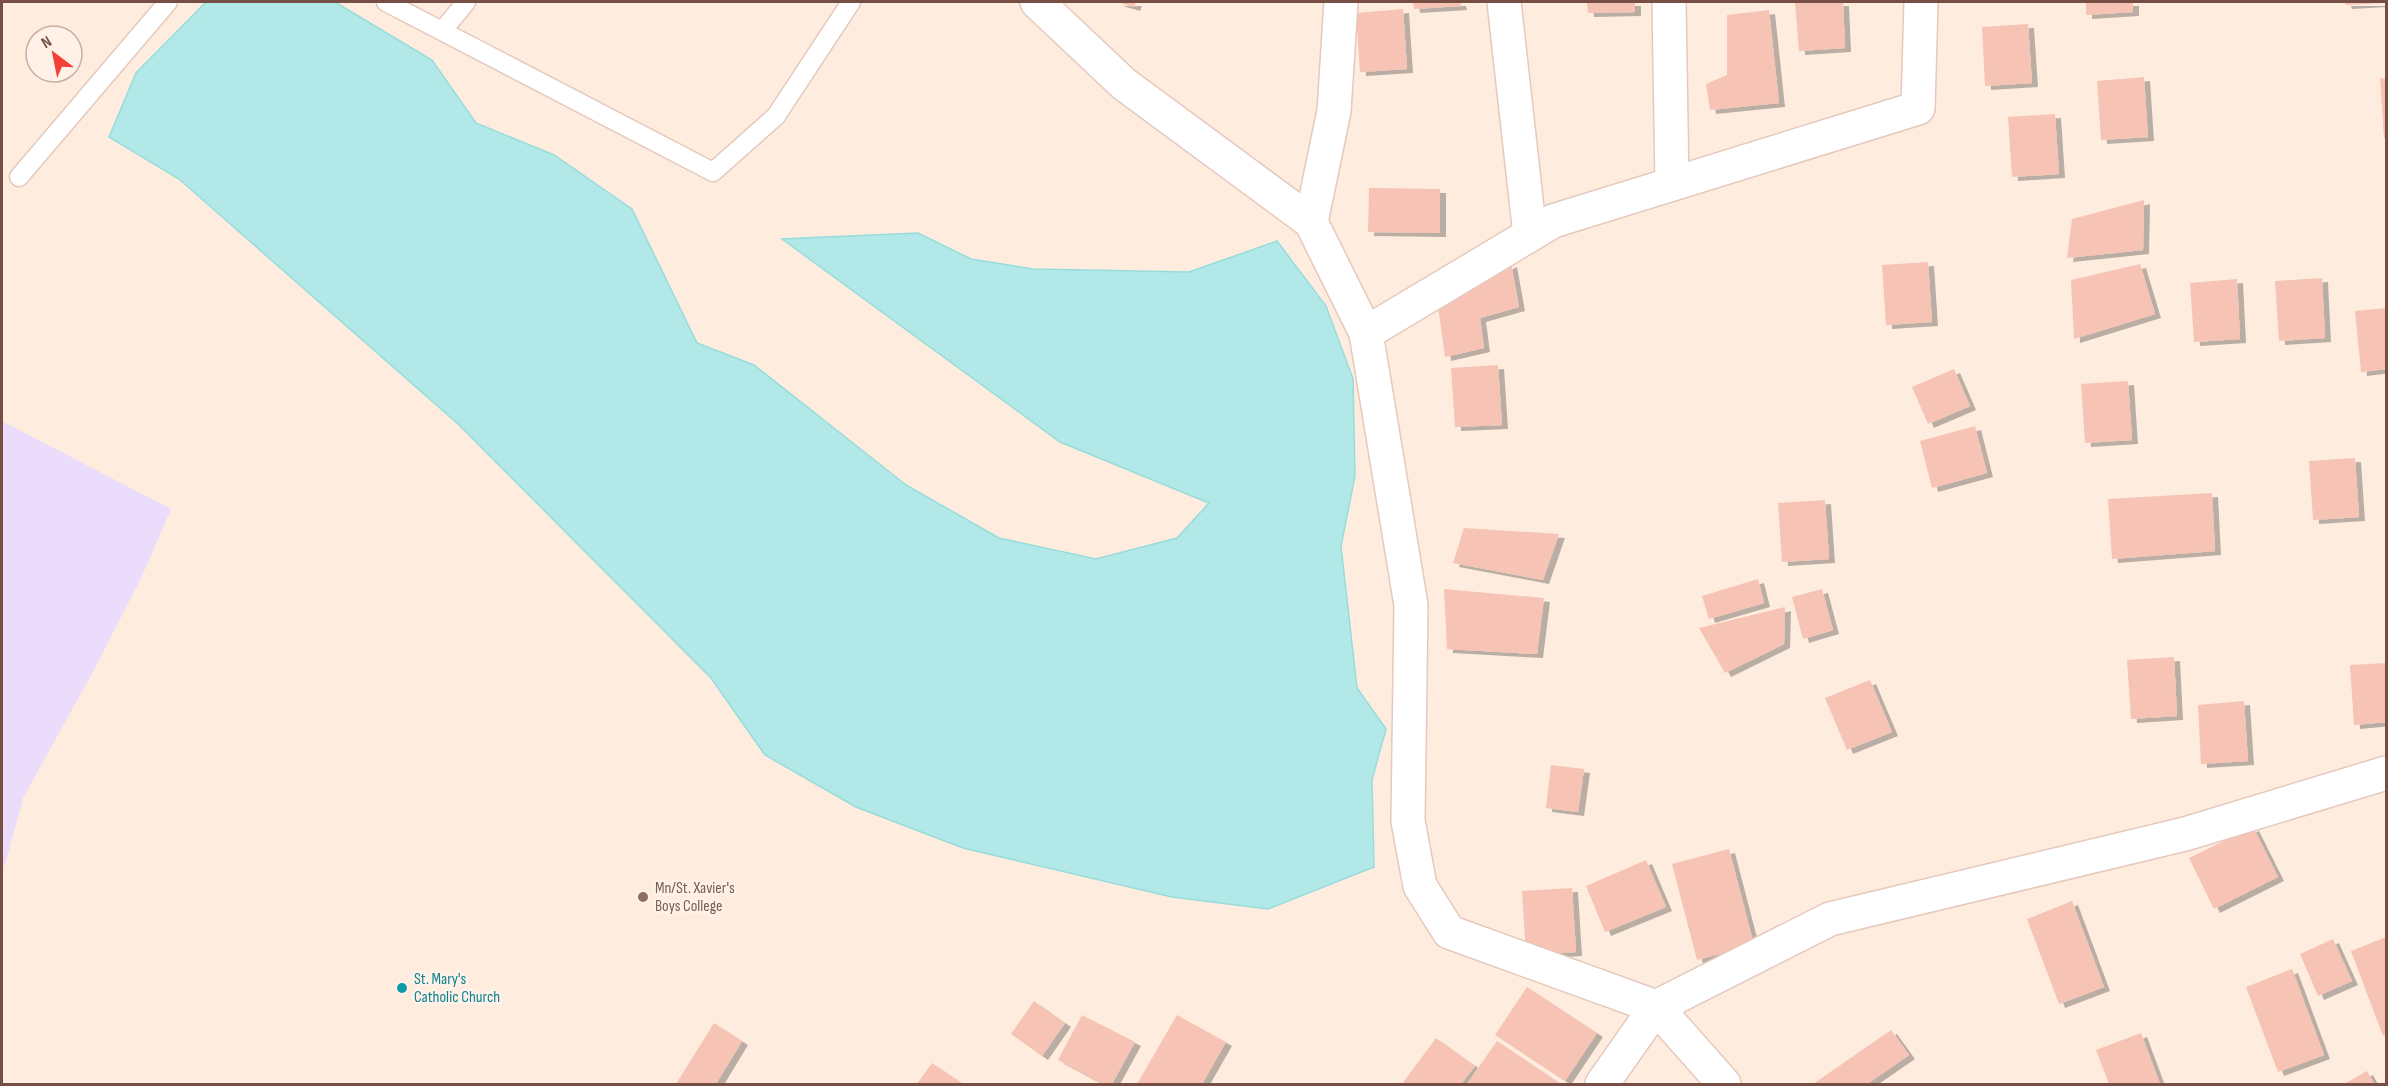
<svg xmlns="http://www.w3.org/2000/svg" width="2388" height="1086" viewBox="0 0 2388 1086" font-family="'Sofia Sans Condensed',sans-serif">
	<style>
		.education { fill: #eadcfa }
		.water { fill: #b2e9e8; stroke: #97dcdb; stroke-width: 1.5 }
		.building { fill: #f6c3b4; filter: url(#shadow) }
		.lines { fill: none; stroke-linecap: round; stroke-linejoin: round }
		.service-casing { stroke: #e5c9bd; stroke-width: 21 }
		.minor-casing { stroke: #e5c9bd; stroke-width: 36 }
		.service { stroke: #fff; stroke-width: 18 }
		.minor { stroke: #fff; stroke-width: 33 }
		.education-dot { fill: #8d6e63; stroke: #fff1e7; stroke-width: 2 }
		.culture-dot { fill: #0f9aa8; stroke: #fff1e7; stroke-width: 2 }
		.labels { text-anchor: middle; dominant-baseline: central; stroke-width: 6; stroke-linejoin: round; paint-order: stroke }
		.education-label { font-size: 16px; fill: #785e54; stroke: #fff1e7; text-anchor: start }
		.culture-label { font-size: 16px; fill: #0d838f; stroke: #fff1e7; text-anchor: start }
	</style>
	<defs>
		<filter id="shadow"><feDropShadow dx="6" dy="4" stdDeviation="0" flood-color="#0004"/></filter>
	</defs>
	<rect width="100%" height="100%" fill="#feeddf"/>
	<!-- education -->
	<path class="education" d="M2,421L171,509L142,576L95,668L23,798L5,865H2Z"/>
	<!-- water -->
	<path class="water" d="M206,2H335L432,60L476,123L554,155L632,209L697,343L754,365L906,485L999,538L1096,559L1177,538L1209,503L1060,442L782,239L918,233L971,259L1033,269L1189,272L1277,241L1326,306L1353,379L1355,476L1341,546L1357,688L1386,729L1372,780L1374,867L1268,909L1172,897L963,848L856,807L765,755L711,678L458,424L179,179L109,137L136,73Z"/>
	<!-- building -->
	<g class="building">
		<path d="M1117,2H1136L1134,7Z"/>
		<path d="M1413,2H1460L1461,6L1414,9Z"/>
		<path d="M1587,2H1635V12L1588,13Z"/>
		<path d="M1795,2H1843L1845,48L1799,51Z"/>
		<path d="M2086,2H2133V12L2086,15Z"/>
		<path d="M2345,2H2382V3L2346,5Z"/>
		<path d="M1403,9L1407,69L1360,72L1356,13Z"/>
		<path d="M1769,10L1779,103L1710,110L1706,84L1727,75V15Z"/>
		<path d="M2028,24L2032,83L1985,86L1982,27Z"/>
		<path d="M2144,77L2148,137L2101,140L2097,81Z"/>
		<path d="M2380,78L2386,79V138H2384Z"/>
		<path d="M2055,114L2059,174L2012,177L2008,117Z"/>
		<path d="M1369,188L1440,189V233L1368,232Z"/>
		<path d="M2144,200L2143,250L2067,258L2072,219Z"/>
		<path d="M1928,262L1932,322L1886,325L1882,265Z"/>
		<path d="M1511,263L1519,307L1480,318L1484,348L1445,357L1437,299Z"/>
		<path d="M2140,264L2155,314L2074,339L2071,280Z"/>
		<path d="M2322,278L2325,338L2279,341L2275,281Z"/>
		<path d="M2237,279L2240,339L2194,342L2190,283Z"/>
		<path d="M2386,308V369L2361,372L2355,311Z"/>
		<path d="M1498,365L1502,425L1455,427L1451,368Z"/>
		<path d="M1954,369L1970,406L1928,424L1912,387Z"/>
		<path d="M2128,381L2132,440L2085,443L2081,384Z"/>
		<path d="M1975,426L1987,473L1932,488L1920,441Z"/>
		<path d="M2355,458L2359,517L2313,520L2309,461Z"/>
		<path d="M2212,493L2215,551L2112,559L2108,499Z"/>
		<path d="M1825,500L1829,559L1782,562L1778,503Z"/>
		<path d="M1464,528L1559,534L1543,580L1453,563Z"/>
		<path d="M1758,579L1764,603L1709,619L1702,596Z"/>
		<path d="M1444,589L1544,598L1537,654L1447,649Z"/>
		<path d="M1822,589L1833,630L1803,639L1792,597Z"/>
		<path d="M1785,607L1784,644L1725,673L1699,628Z"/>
		<path d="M2174,657L2177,716L2131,719L2127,660Z"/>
		<path d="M2386,663V722L2354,725L2350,665Z"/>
		<path d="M1870,680L1892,732L1847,750L1825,698Z"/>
		<path d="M2244,701L2248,761L2201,764L2198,705Z"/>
		<path d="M1551,765L1584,769L1578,812L1546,808Z"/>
		<path d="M2253,827L2278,877L2214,909L2189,858Z"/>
		<path d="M1729,849L1754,945L1697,960L1672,864Z"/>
		<path d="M1646,860L1666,907L1605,932L1586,886Z"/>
		<path d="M1572,888L1576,952L1526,955L1522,891Z"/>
		<path d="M2072,901L2104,987L2059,1004L2027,919Z"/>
		<path d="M2386,937V1035L2383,1036L2351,951Z"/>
		<path d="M2333,939L2352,981L2318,996L2300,954Z"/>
		<path d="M2292,969L2324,1055L2278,1072L2246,987Z"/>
		<path d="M1527,987L1597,1033L1565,1081L1495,1035Z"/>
		<path d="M1034,1001L1065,1023L1042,1056L1011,1034Z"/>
		<path d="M1082,1015L1135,1042L1112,1084H1103L1058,1060Z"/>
		<path d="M1177,1015L1226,1042L1202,1084H1137Z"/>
		<path d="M714,1023L742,1041L716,1084H676Z"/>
		<path d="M1891,1030L1909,1055L1867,1084H1813Z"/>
		<path d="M2141,1033L2160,1084H2109L2096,1050Z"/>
		<path d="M1436,1038L1475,1066L1461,1084H1402Z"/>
		<path d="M1497,1041L1561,1084H1467Z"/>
		<path d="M932,1063L963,1084H917Z"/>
		<path d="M2367,1071L2374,1084H2344Z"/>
	</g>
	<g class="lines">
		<!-- service casing -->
		<g class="service-casing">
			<g id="service">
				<path d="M386,2L713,172L776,116L851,2"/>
				<path d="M443,30L466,2"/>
				<path d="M19,177L168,2"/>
			</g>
		</g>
		<!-- minor casing -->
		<g class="minor-casing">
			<g id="minor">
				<path d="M1037,2L1124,84L1311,222L1366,333L1411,605L1408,821L1420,886L1449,932L1656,1007L1724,1084"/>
				<path d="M1504,2L1530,235"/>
				<path d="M1669,2L1672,184"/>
				<path d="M1311,222L1334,111L1341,2"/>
				<path d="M1366,333L1553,221L1918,108L1921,2"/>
				<path d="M1602,1084L1656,1007L1830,919L2185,834L2386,773"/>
			</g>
		</g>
		<!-- service -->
		<use href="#service" class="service"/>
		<!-- minor -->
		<use href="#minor" class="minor"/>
	</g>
	<!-- markers -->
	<circle class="education-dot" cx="643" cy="897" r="6"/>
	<circle class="culture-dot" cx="402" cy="988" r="6"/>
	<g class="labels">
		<!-- education labels -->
		<g class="education-label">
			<text x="655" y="888">Mn/St. Xavier's<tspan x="655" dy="18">Boys College</tspan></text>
		</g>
		<!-- culture labels -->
		<g class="culture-label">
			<text x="414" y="979">St. Mary's<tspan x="414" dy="18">Catholic Church</tspan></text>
		</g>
	</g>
	<!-- border -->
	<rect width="2388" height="1086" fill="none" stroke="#774e44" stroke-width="6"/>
	<!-- north arrow -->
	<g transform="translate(54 54) rotate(328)"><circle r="28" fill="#fff1e7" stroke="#c9b0a6" stroke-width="1.5"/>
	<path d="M0-4.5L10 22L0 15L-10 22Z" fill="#f44138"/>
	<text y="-9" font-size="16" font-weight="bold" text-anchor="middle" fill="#774e44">N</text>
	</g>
</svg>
